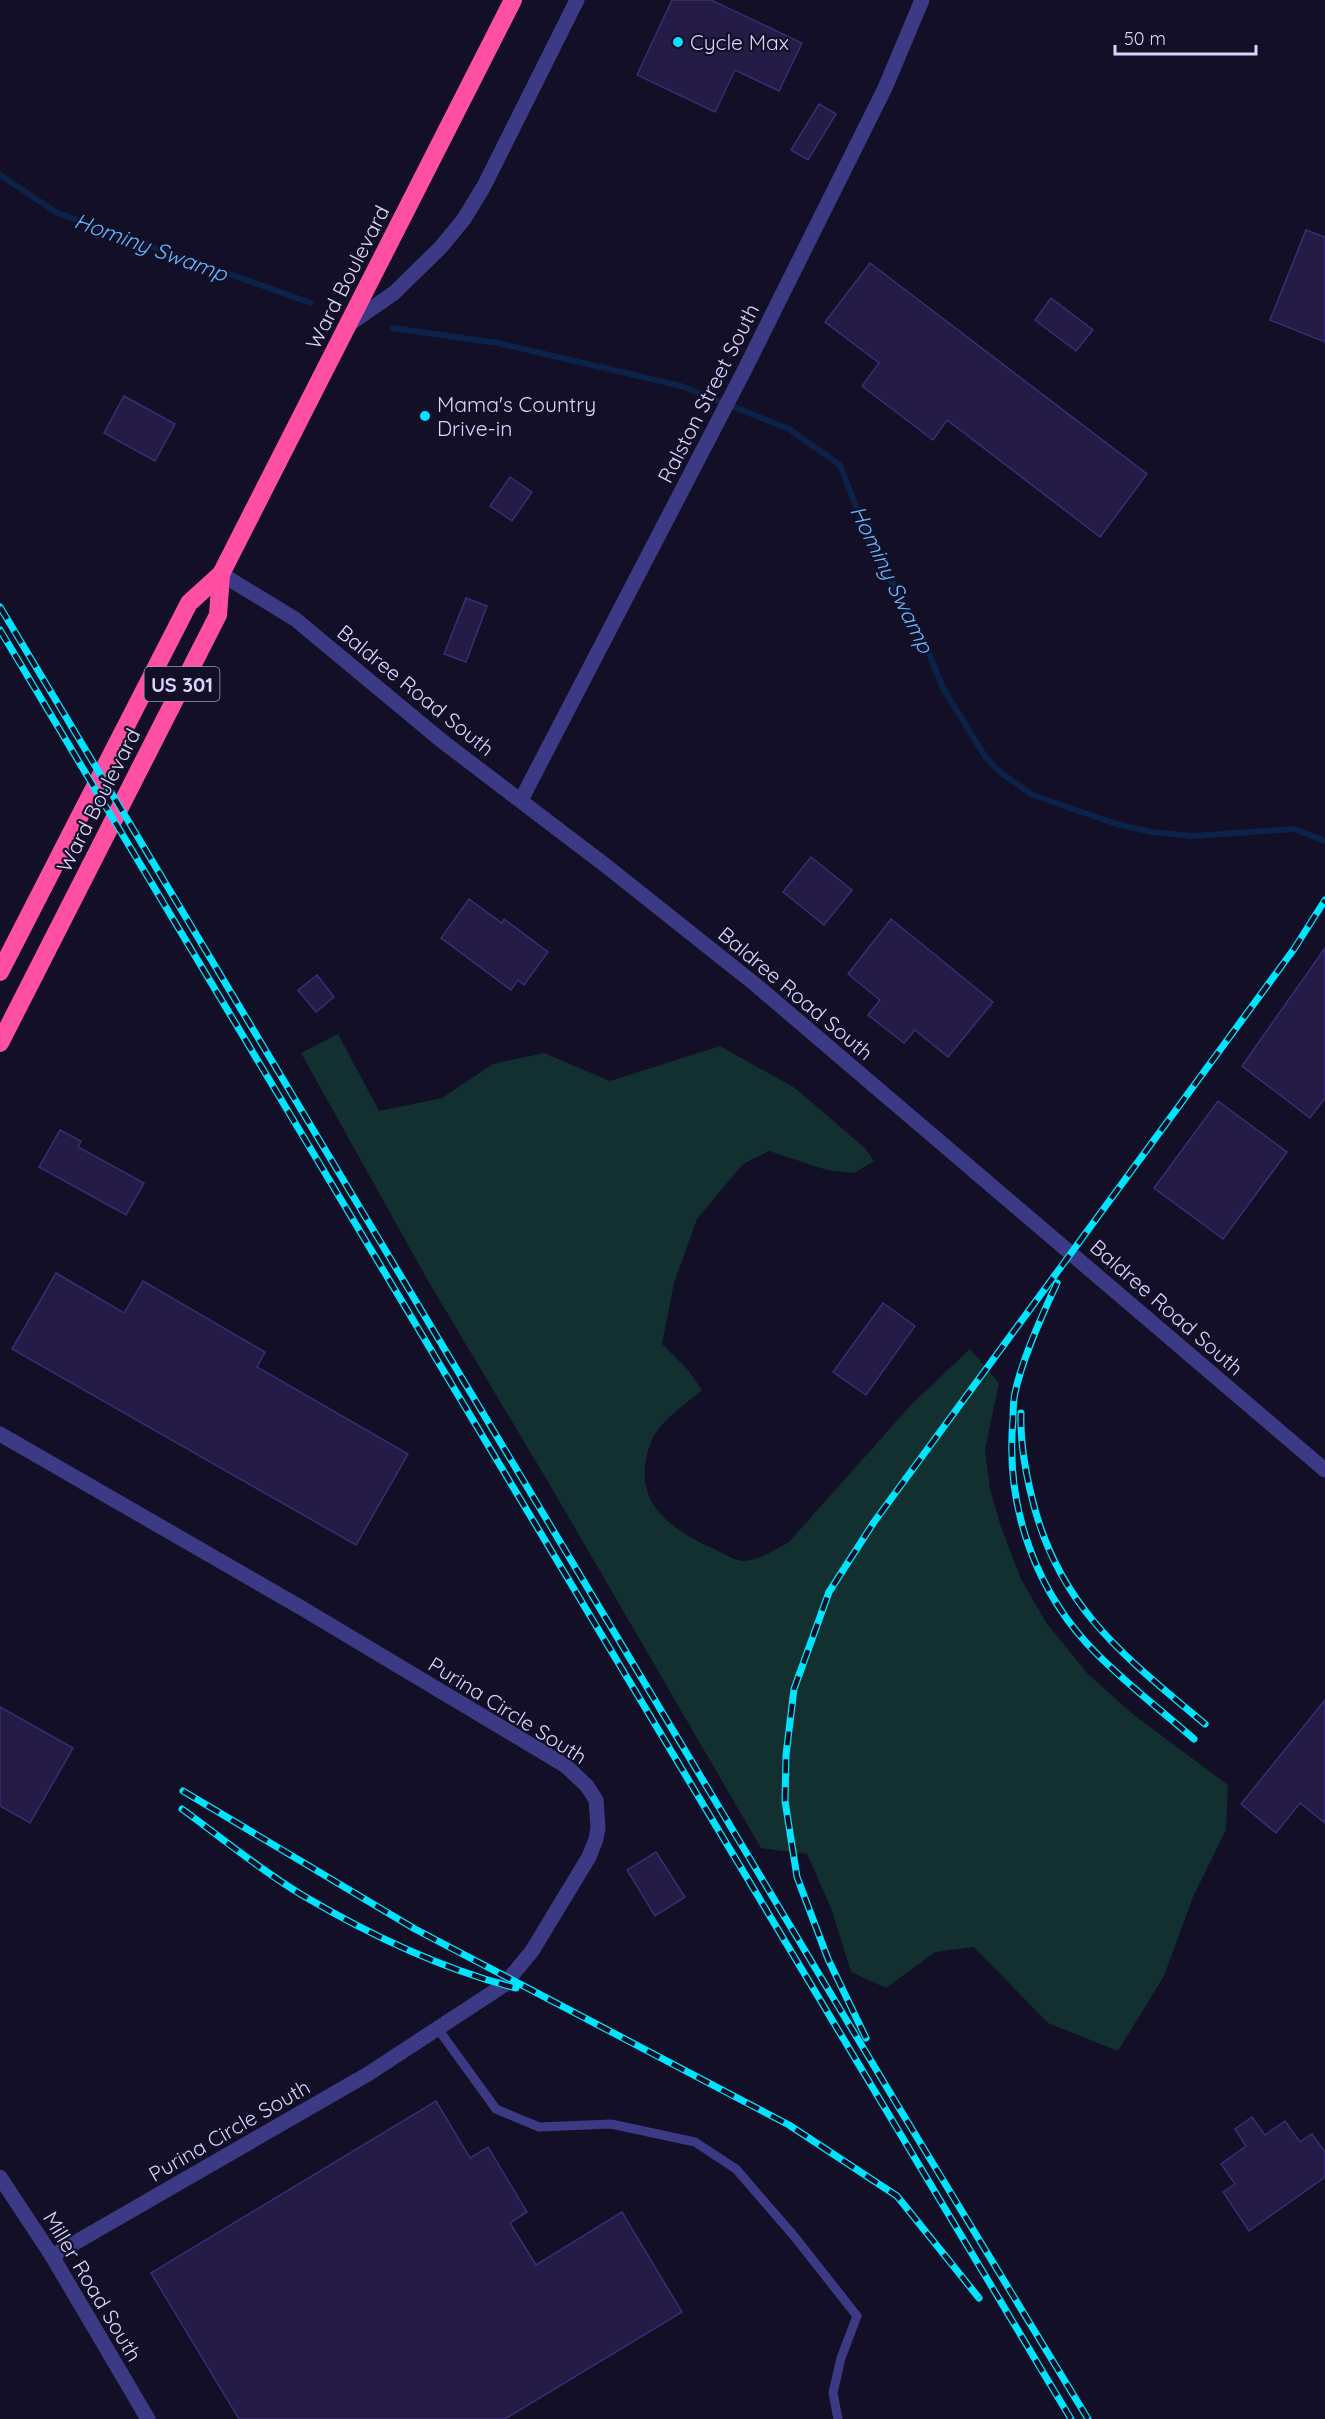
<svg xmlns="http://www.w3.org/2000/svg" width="1325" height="2419" viewBox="0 0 1325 2419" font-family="Quicksand,sans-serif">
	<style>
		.green { fill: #12302f }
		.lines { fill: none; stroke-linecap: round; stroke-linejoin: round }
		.stream { stroke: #0c2248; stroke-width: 6 }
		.building { fill: #241b47; stroke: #3b2d73; stroke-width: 1.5 }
		.lane { stroke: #3d3a85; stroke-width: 9 }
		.street { stroke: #3d3a85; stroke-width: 15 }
		.highway { stroke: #ff4fa3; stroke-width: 18 }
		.rail-casing { stroke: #00e5ff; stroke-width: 7 }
		.rail { stroke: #130f26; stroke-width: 4.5; stroke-dasharray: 14; stroke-linecap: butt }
		.poi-dot { fill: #00e5ff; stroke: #130f26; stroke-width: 2 }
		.labels { text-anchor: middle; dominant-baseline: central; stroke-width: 4.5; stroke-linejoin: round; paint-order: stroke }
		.shield { fill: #130f26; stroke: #9e99be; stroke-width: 1.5 }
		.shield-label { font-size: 20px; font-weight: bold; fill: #d9d4ff }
		.poi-label { font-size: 21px; fill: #d9d4ff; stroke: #130f26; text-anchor: start }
		.street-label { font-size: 21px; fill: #d9d4ff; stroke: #130f26 }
		.water-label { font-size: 22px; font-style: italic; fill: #62b6ff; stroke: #130f26 }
	</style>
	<rect width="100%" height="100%" fill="#130f26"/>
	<!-- green -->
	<path class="green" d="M338,1034L379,1111L442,1098L493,1064L544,1053L610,1081L720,1046L795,1088L865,1148L874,1161L854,1173L827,1170L769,1151L743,1164L697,1219L674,1283L662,1344L688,1370L702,1390C685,1405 659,1421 651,1442C629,1499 667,1528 714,1549C722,1553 735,1561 743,1561C759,1561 776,1549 789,1542L911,1405L970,1349L999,1383L985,1450L990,1489L1001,1527L1021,1579L1047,1624L1088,1674L1134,1715L1228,1785L1226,1830L1193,1897L1164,1976L1118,2051L1048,2023L974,1947L935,1952L886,1988L851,1972L831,1908L807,1854L761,1848L554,1492L427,1279L301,1053Z"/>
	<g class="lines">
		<!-- stream -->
		<g class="stream">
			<path d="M0,175L57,213L311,303"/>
			<path d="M393,328L498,343L681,386L789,429L840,465L872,548L920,632L943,688L986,758L1001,773L1033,795L1116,824L1152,832L1193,836L1294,829L1325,841"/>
		</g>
	</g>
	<!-- building -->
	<g class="building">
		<path d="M672,0H711L802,43L779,91L735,70L715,112L637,75Z"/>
		<path d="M819,104L836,114L808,160L791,150Z"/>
		<path d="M1306,230L1325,237V342L1270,320Z"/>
		<path d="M870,263L1147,474L1100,537L947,420L933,440L862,386L879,363L825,322Z"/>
		<path d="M1051,298L1093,330L1076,351L1035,320Z"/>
		<path d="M124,396L175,424L155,461L104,433Z"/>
		<path d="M510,477L532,492L512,521L490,506Z"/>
		<path d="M466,598L487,606L466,662L444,654Z"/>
		<path d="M811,857L852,890L824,925L783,892Z"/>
		<path d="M469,899L502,923L504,919L548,952L524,985L518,980L511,990L441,938Z"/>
		<path d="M891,919L993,1002L948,1057L915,1030L904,1043L868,1015L880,1000L848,974Z"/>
		<path d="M1325,948V1098L1310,1118L1242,1066Z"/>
		<path d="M317,975L334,997L316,1012L298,990Z"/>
		<path d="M1218,1101L1287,1152L1223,1239L1154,1188Z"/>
		<path d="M60,1130L81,1141L78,1147L144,1183L126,1215L39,1167Z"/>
		<path d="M56,1273L124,1313L143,1281L265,1352L257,1367L408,1454L356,1545L12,1349Z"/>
		<path d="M883,1303L915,1326L866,1395L833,1372Z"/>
		<path d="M1325,1700V1823L1300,1803L1276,1833L1241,1804Z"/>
		<path d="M0,1707L73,1748L30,1823L0,1806Z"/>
		<path d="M656,1852L685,1897L655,1916L627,1870Z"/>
		<path d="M436,2101L470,2158L488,2147L527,2212L510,2223L536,2265L622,2212L682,2312L505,2419H239L151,2273Z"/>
		<path d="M1252,2117L1265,2135L1285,2121L1300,2142L1312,2134L1325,2152V2177L1249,2231L1223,2192L1235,2184L1221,2164L1246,2146L1235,2129Z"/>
	</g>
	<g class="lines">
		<!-- lane -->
		<path class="lane" d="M438,2029L496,2109L539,2127L611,2124L695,2142L736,2169L794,2236L857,2316L841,2358L833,2393L838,2419"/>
		<!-- street -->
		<g class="street">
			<path d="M348,325L394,293L441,247L464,219L484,186L577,0"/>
			<path d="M221,574L295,619L442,741L605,865L756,985L1325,1470"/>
			<path d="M521,800L744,371L885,88L922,0"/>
			<path d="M0,1434L300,1607L566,1766L587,1786L596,1800L598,1828L596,1839L589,1857L532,1951L504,1985L368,2074L52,2256"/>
			<path d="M0,2177L52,2256L148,2419"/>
		</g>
		<!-- highway -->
		<g class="highway">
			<path d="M0,972L189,603L221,574L513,0"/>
			<path d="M0,1043L218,615L221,574"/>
		</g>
		<!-- rail casing -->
		<g class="rail-casing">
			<g id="rail">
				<path d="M0,607L901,2111L1088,2419"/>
				<path d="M0,630L1071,2419"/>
				<path d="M1057,1283C1042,1315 1022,1359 1015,1393C1013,1402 1013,1412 1013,1420C1005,1507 1036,1594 1098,1655C1128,1685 1162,1711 1194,1739"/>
				<path d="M1021,1413C1020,1442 1025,1470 1032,1498C1058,1607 1124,1656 1205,1724"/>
				<path d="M183,1791L415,1929L789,2125L897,2196L979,2298"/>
				<path d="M182,1809C222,1838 260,1870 302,1895C368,1934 442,1969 516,1988"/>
				<path d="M866,2038L828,1959L797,1877L785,1801L786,1755L794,1689L829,1592L874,1522L1294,949L1325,900"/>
			</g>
		</g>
		<!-- rail -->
		<use href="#rail" class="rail"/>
	</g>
	<!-- markers -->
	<g class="poi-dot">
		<circle cx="678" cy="42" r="6"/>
		<circle cx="425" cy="416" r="6"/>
	</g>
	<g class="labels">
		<!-- shield labels -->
		<rect class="shield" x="144.5" y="667" width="75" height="34" rx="4.5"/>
		<g class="shield-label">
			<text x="182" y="684">US 301</text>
		</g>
		<!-- poi labels -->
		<g class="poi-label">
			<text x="690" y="42">Cycle Max</text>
			<text x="437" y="404">Mama's Country<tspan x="437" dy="24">Drive-in</tspan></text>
		</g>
		<!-- street labels -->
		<g class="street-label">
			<text transform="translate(347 277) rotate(-63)">Ward Boulevard</text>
			<text transform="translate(708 393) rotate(-63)">Ralston Street South</text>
			<text transform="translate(416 690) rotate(39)">Baldree Road South</text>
			<text transform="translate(98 800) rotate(-63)">Ward Boulevard</text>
			<text transform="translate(796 993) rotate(40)">Baldree Road South</text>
			<text transform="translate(1167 1307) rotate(41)">Baldree Road South</text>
			<text transform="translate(508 1710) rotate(32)">Purina Circle South</text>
			<text transform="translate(229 2130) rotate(-30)">Purina Circle South</text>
			<text transform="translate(93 2286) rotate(59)">Miller Road South</text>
		</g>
		<!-- water labels -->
		<g class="water-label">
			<text transform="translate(151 247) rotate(20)">Hominy Swamp</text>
			<text transform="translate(892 579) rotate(64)">Hominy Swamp</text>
		</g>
	</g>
	<!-- scale -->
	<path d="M1115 45v9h141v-9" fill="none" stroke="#d9d4ff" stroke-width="3"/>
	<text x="1124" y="45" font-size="18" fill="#d9d4ff" stroke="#130f26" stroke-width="4.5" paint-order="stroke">50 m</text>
</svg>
